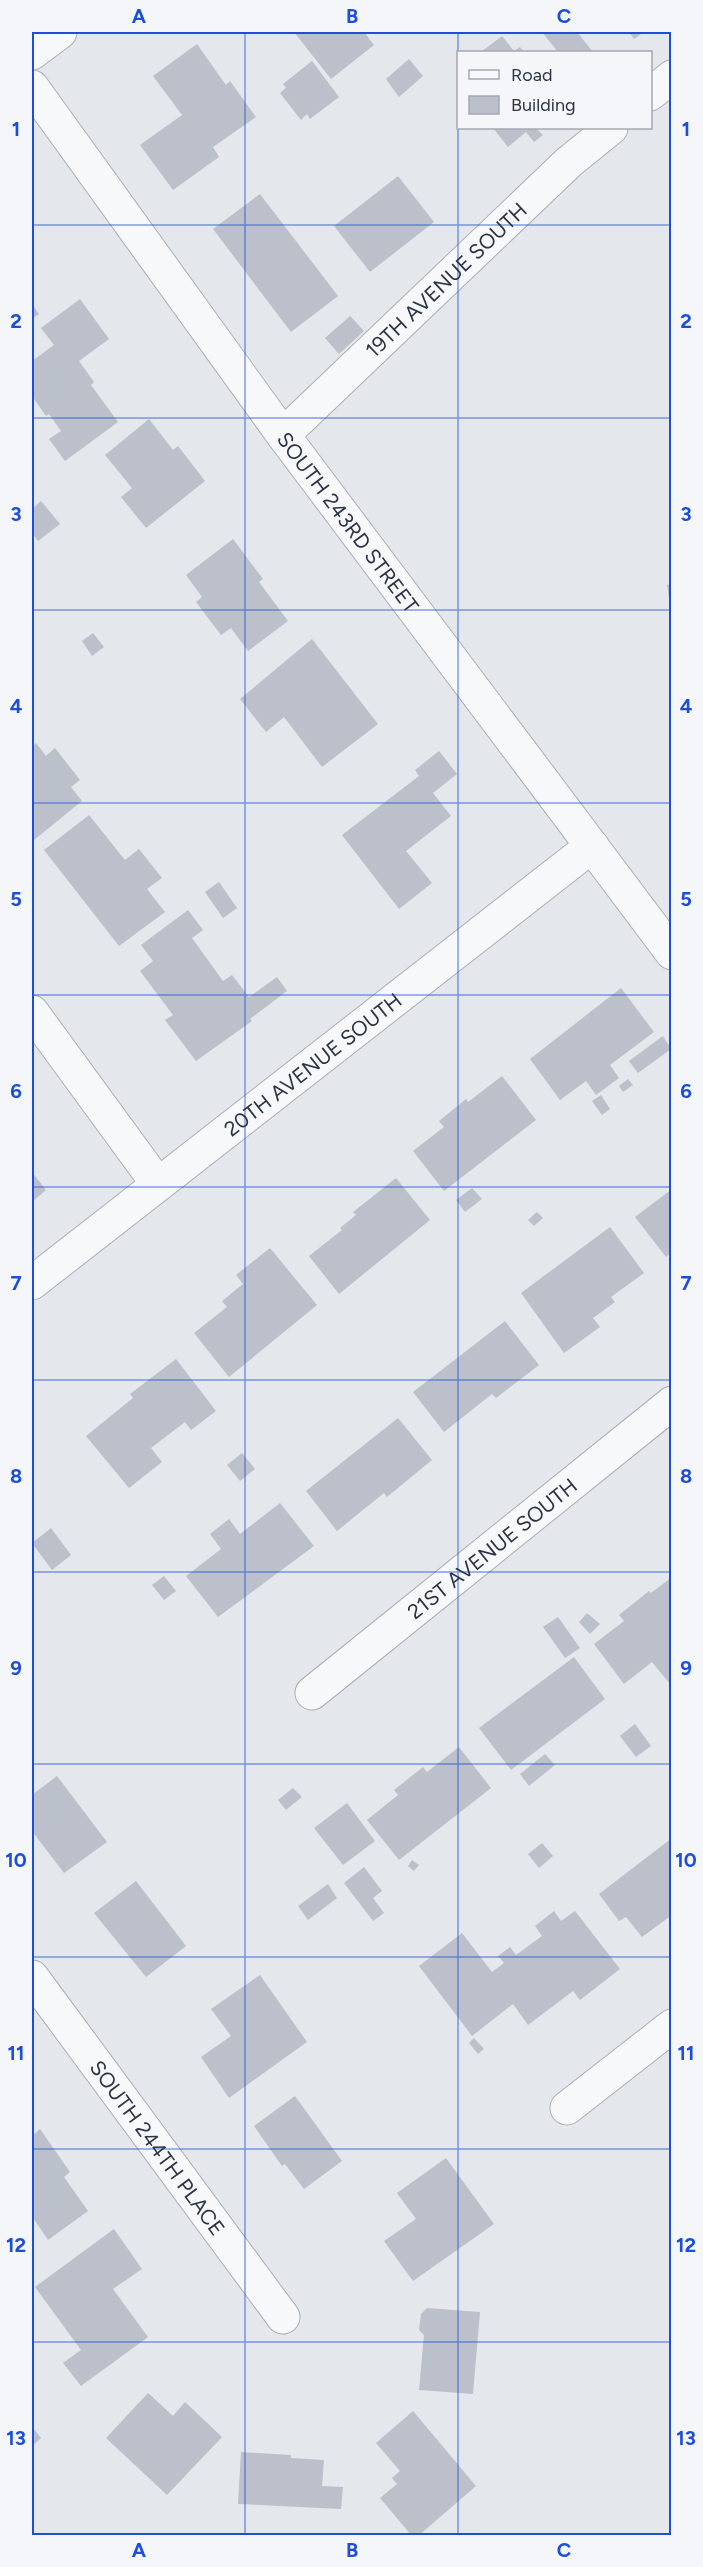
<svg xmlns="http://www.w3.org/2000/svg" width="703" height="2567" viewBox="0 0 703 2567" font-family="Figtree,sans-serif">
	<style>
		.building { fill: #bbc0ca }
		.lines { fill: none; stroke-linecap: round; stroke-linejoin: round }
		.minor-casing { stroke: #a9aeb7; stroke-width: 35 }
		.minor { stroke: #f7f8fa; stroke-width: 33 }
		.grid { fill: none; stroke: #1d4ed8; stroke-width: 1.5; stroke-opacity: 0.55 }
		.labels { text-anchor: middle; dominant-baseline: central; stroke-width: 5; stroke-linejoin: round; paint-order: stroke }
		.street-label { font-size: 21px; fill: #2b3445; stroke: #f4f6f9 }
		.neatline { fill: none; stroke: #1d4ed8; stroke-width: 2 }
		.grid-label { font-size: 20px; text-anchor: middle; font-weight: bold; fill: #1d4ed8 }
	</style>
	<rect width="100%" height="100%" fill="#e4e7ec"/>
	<!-- building -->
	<g class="building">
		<path d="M294,32H364L374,45L331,79Z"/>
		<path d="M542,32H577L593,52H558Z"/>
		<path d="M629,32H644L634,39Z"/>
		<path d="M502,36L514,51L520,47L524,52H481Z"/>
		<path d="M197,44L226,85L230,81L256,117L213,147L219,157L173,190L140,145L182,115L153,76Z"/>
		<path d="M409,59L423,76L399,97L386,79Z"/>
		<path d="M312,61L339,97L310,119L307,114L301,120L280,93L286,88L283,84Z"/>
		<path d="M493,128H536L543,135L534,142L526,132L508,147Z"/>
		<path d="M398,176L434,222L370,272L334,226Z"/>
		<path d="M260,194L338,296L291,332L213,229Z"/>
		<path d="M80,299L109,339L79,361L94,382L91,385L118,422L65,461L49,439L61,431L49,414L46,416L32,396V361L54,345L41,328Z"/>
		<path d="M32,304L39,314L32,319Z"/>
		<path d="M350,316L364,331L339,354L325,338Z"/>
		<path d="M149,419L173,450L178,446L205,481L146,528L121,497L132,488L105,455Z"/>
		<path d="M41,501L60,524L38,541L32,533V509Z"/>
		<path d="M233,539L263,579L259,582L288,621L248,651L231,628L221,635L196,602L202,597L186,575Z"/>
		<path d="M672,584V604H670L667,585Z"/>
		<path d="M93,633L104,647L92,656L82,641Z"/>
		<path d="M312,639L378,724L322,767L284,717L266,732L240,699Z"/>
		<path d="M32,743L33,746L36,743L46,756L55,748L80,780L71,787L82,801L34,840L32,836Z"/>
		<path d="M439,751L457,774L433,793L451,816L406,851L432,883L399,909L342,835L419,776L415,770Z"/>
		<path d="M89,815L125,860L139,849L162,878L147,889L165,912L119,946L44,850Z"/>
		<path d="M219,882L237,908L223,918L205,892Z"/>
		<path d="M188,910L203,930L192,938L223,981L232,975L249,997L277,977L287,991L250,1019L252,1021L196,1061L165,1020L173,1015L140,971L153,961L141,945Z"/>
		<path d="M621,988L654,1032L610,1065L619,1078L596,1095L586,1081L560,1100L530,1059Z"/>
		<path d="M663,1036L671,1049L638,1073L629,1061Z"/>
		<path d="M502,1076L536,1120L444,1191L413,1151L444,1127L439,1121L466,1099L468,1102Z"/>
		<path d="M628,1079L633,1085L623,1092L619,1086Z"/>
		<path d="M601,1095L610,1109L602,1115L592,1101Z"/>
		<path d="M32,1172L46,1190L32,1202Z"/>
		<path d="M396,1178L430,1220L339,1294L309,1256L342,1230L340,1228L356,1215L353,1212Z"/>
		<path d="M472,1188L482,1199L465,1212L456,1200Z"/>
		<path d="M672,1189V1252L666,1257L635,1217Z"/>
		<path d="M537,1212L543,1218L534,1226L528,1220Z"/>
		<path d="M610,1227L644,1273L611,1297L615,1302L593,1318L600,1327L564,1353L521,1293Z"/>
		<path d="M270,1248L317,1305L229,1377L194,1333L227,1307L222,1301L243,1284L236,1275Z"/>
		<path d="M505,1321L539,1365L496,1398L492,1394L444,1432L413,1392Z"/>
		<path d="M176,1359L216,1411L191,1430L185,1422L151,1448L162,1462L129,1488L86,1436L133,1398L130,1394Z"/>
		<path d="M398,1418L432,1460L387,1497L384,1493L337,1531L306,1491Z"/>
		<path d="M242,1453L255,1469L240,1481L227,1465Z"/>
		<path d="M280,1503L314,1546L218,1617L186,1576L221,1549L210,1534L229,1519L240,1534Z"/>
		<path d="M51,1528L71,1555L52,1570L32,1543Z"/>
		<path d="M164,1576L176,1591L164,1600L152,1585Z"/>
		<path d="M672,1577V1683L670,1684L652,1662L624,1684L594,1644L624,1621L619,1615L649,1591L651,1593Z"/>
		<path d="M587,1613L600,1624L590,1634L579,1622Z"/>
		<path d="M558,1617L580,1648L565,1658L543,1627Z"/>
		<path d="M574,1657L605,1699L511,1770L479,1728Z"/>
		<path d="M635,1724L651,1746L636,1757L620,1736Z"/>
		<path d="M459,1747L491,1788L399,1860L367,1820L398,1795L394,1790L423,1767L427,1772Z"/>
		<path d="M545,1754L555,1765L529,1786L520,1774Z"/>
		<path d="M57,1776L107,1842L64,1873L32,1831V1795Z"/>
		<path d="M293,1788L302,1797L286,1810L278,1800Z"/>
		<path d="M347,1803L375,1841L343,1865L314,1828Z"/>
		<path d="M672,1838V1915L642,1937L626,1917L619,1921L599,1894Z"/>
		<path d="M542,1843L553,1856L539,1868L528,1854Z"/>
		<path d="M412,1860L419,1865L414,1871L408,1866Z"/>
		<path d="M364,1867L382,1891L373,1898L384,1913L373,1921L344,1883Z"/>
		<path d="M136,1881L186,1946L146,1977L94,1913Z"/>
		<path d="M328,1884L337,1898L308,1920L298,1906Z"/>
		<path d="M554,1911L561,1921L575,1911L620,1969L580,2000L573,1991L528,2025L513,2004L472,2036L419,1966L462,1933L492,1972L504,1963L498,1956L510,1947L516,1955L542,1936L535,1926Z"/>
		<path d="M260,1975L307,2042L229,2098L201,2057L231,2036L211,2009Z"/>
		<path d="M474,2038L484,2049L478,2054L469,2043Z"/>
		<path d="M295,2096L342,2161L304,2189L285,2164L282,2166L254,2126Z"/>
		<path d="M40,2129L70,2172L64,2177L88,2211L48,2240L32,2216V2136Z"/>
		<path d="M446,2158L494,2224L413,2281L384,2241L416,2219L397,2193Z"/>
		<path d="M114,2229L142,2269L113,2289L148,2337L81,2386L63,2363L81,2350L35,2287Z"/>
		<path d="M427,2308L480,2312L473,2394L419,2390L424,2335L419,2330L421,2314Z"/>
		<path d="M148,2393L173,2416L185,2402L222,2437L167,2495L106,2438Z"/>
		<path d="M413,2411L476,2486L418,2536H412L380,2498L397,2484L392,2478L400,2471L376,2443Z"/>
		<path d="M33,2428L41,2438L32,2446V2429Z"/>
		<path d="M241,2452L291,2455V2458L324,2460L322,2486L343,2487L341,2509L238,2504Z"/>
	</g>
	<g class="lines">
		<!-- minor casing -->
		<g class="minor-casing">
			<g id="minor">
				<path d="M32,53L60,32"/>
				<path id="s1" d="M32,87L283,435L672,953"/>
				<path d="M650,94L672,77"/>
				<path id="s2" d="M283,435L569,162L611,128"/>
				<path d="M32,1012L157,1183"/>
				<path id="s3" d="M32,1283L592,846"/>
				<path id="s4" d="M312,1693L672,1403"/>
				<path id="s5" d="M32,1977L283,2317"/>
				<path d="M567,2108L672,2026"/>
			</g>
		</g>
		<!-- minor -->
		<use href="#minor" class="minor"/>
	</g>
	<!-- grid -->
	<path class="grid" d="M245,32V2536M458,32V2536M32,225H672M32,418H672M32,610H672M32,803H672M32,995H672M32,1187H672M32,1380H672M32,1572H672M32,1764H672M32,1957H672M32,2149H672M32,2342H672"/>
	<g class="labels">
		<!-- street labels -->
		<g class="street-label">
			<text stroke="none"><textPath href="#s2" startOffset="225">19TH AVENUE SOUTH</textPath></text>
			<text stroke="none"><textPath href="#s1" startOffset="538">SOUTH 243RD STREET</textPath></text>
			<text stroke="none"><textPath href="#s3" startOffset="356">20TH AVENUE SOUTH</textPath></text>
			<text stroke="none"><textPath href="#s4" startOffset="231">21ST AVENUE SOUTH</textPath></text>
			<text stroke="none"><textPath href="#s5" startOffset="212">SOUTH 244TH PLACE</textPath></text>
		</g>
	</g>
	<!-- border -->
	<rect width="703" height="2567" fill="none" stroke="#f4f6f9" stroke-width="66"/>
	<!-- legend -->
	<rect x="457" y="51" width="195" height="78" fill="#f4f6f9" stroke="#a4a8b1" stroke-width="1.5"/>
	<rect x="469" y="70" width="30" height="9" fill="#f7f8fa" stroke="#a4a8b1" stroke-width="1.5"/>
	<text x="511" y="81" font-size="18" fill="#2b3445">Road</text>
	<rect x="469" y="96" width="30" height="18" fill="#bbc0ca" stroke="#a4a8b1" stroke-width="1.5"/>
	<text x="511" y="111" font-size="18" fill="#2b3445">Building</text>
	<rect x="33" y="33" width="637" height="2501" class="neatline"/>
	<g class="grid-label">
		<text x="139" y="23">A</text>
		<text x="352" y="23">B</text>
		<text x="564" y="23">C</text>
		<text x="16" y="136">1</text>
		<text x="686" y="136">1</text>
		<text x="16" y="328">2</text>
		<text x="686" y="328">2</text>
		<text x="16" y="521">3</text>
		<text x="686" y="521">3</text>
		<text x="16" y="713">4</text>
		<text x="686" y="713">4</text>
		<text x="16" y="906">5</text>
		<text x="686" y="906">5</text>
		<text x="16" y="1098">6</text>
		<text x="686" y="1098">6</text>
		<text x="16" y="1290">7</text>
		<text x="686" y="1290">7</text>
		<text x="16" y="1483">8</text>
		<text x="686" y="1483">8</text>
		<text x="16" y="1675">9</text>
		<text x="686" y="1675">9</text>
		<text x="16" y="1867">10</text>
		<text x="686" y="1867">10</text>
		<text x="16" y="2060">11</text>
		<text x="686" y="2060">11</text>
		<text x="16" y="2252">12</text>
		<text x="686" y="2252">12</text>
		<text x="16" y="2445">13</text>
		<text x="686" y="2445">13</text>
		<text x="139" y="2557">A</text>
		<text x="352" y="2557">B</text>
		<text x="564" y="2557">C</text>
	</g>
</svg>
